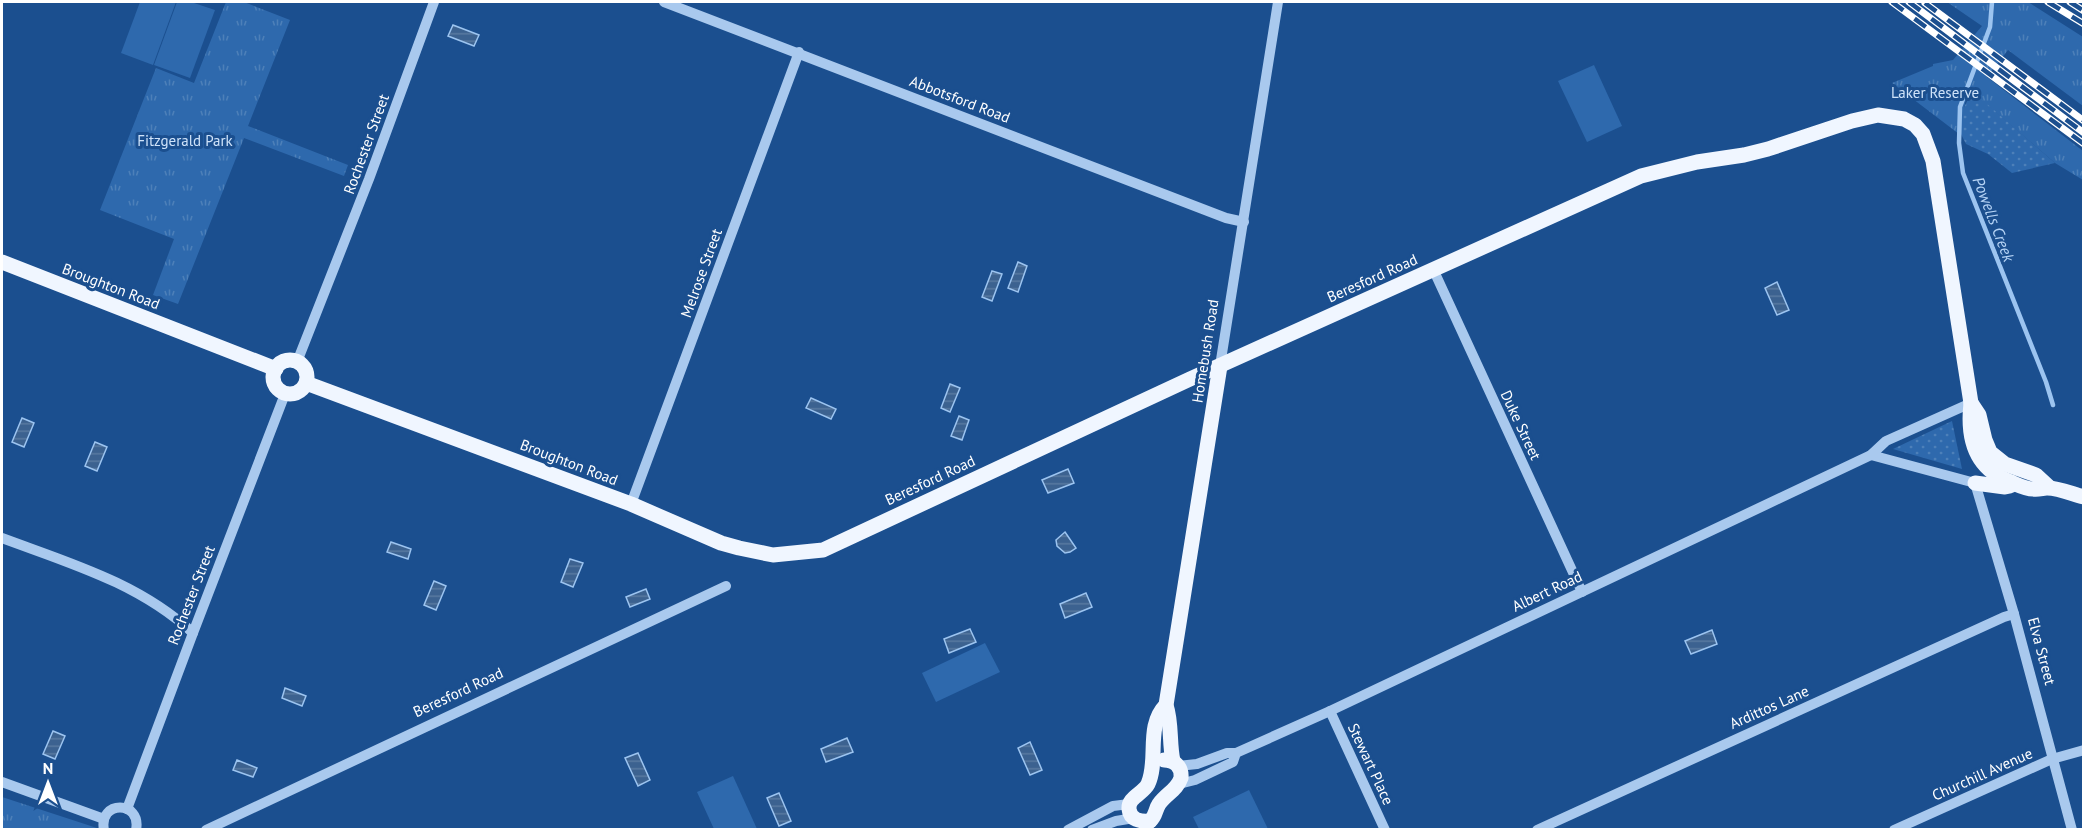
<svg xmlns="http://www.w3.org/2000/svg" width="2085" height="831" viewBox="0 0 2085 831" font-family="'PT Sans',sans-serif">
	<style>
		.grass { fill: url(#grass-tufts) }
		.garden { fill: url(#garden-dots) }
		.pitch { fill: #2e69ad }
		.water { fill: url(#water-rules); stroke: #9cc4f0; stroke-width: 1.5 }
		.lines { fill: none; stroke-linecap: round; stroke-linejoin: round }
		.stream { stroke: #9cc4f0; stroke-width: 4.5 }
		.minor { stroke: #a9c9ee; stroke-width: 10 }
		.major { stroke: #f0f6ff; stroke-width: 15 }
		.rail-casing { stroke: #fff; stroke-width: 7 }
		.rail { stroke: #1b4f8f; stroke-width: 4.5; stroke-dasharray: 14; stroke-linecap: butt }
		.labels { text-anchor: middle; dominant-baseline: central; stroke-width: 6; stroke-linejoin: round; paint-order: stroke }
		.park-label { font-size: 15px; fill: #cfe3fa; stroke: #1b4f8f }
		.street-label { font-size: 15px; fill: #fff; stroke: #1b4f8f }
		.water-label { font-size: 16px; font-style: italic; fill: #b5d3f5; stroke: #1b4f8f }
	</style>
	<defs>
		<pattern id="grass-tufts" width="24" height="20" patternUnits="userSpaceOnUse" patternTransform="scale(1.5)"><rect width="24" height="20" fill="#2e69ad"/><path d="M3 7l-1-3M5 7V3M7 7l1-3M15 17l-1-3M17 17v-4M19 17l1-3" fill="none" stroke="#4d80b9"/></pattern>
		<pattern id="garden-dots" width="8" height="8" patternUnits="userSpaceOnUse" patternTransform="scale(1.5)"><rect width="8" height="8" fill="#2e69ad"/><path d="M2 2h.1M6 6h.1" fill="none" stroke="#4d80b9" stroke-width="1.8" stroke-linecap="round"/></pattern>
		<pattern id="water-rules" width="6" height="5" patternUnits="userSpaceOnUse" patternTransform="scale(1.5)"><rect width="6" height="5" fill="#3c6290"/><path d="M0 2.5h6" fill="none" stroke="#597aa1"/></pattern>
	</defs>
	<rect width="100%" height="100%" fill="#1b4f8f"/>
	<!-- grass -->
	<g class="grass">
		<path d="M226,2H244L290,20L248,126L348,165L344,176L244,138L178,304L153,295L174,239L100,210L156,68L194,83Z"/>
		<path d="M1947,2H2028L2083,37V106L2008,50L1987,77L2083,151V180L2055,163L1972,92L1967,93L1959,134L1892,83L1933,66V64L1953,60L1982,26Z"/>
		<path d="M2,797L100,829H2Z"/>
	</g>
	<!-- garden -->
	<g class="garden">
		<path d="M1972,91L2055,163L2012,173L1988,154L1966,144L1956,124Z"/>
		<path d="M1952,421L1962,469L1893,449Z"/>
	</g>
	<!-- pitch -->
	<g class="pitch">
		<path d="M140,2H176L153,65L121,53Z"/>
		<path d="M177,2H191L215,10L190,78L154,65Z"/>
		<path d="M1594,65L1622,126L1587,142L1558,81Z"/>
		<path d="M985,643L1000,672L936,702L922,673Z"/>
		<path d="M733,776L757,829H714L697,792Z"/>
		<path d="M1249,790L1268,829H1199L1193,817Z"/>
	</g>
	<!-- water -->
	<g class="water">
		<path d="M453,25L479,35L474,46L448,36Z"/>
		<path d="M1018,262L1027,266L1018,292L1008,288Z"/>
		<path d="M992,271L1002,274L992,301L982,297Z"/>
		<path d="M1777,282L1789,310L1777,315L1765,288Z"/>
		<path d="M950,384L960,388L950,412L941,408Z"/>
		<path d="M811,398L836,409L831,419L806,408Z"/>
		<path d="M959,416L969,420L962,440L951,436Z"/>
		<path d="M22,418L34,423L24,447L12,442Z"/>
		<path d="M95,442L107,447L97,471L85,466Z"/>
		<path d="M1068,469L1074,483L1048,493L1042,480Z"/>
		<path d="M1065,532L1076,548L1070,552L1065,553L1057,546L1056,540Z"/>
		<path d="M391,542L411,549L408,559L387,552Z"/>
		<path d="M570,559L583,563L573,587L561,582Z"/>
		<path d="M434,581L446,586L436,610L424,605Z"/>
		<path d="M646,589L650,599L630,607L626,597Z"/>
		<path d="M1086,593L1092,607L1065,618L1060,604Z"/>
		<path d="M970,629L976,642L949,653L944,639Z"/>
		<path d="M1712,630L1717,644L1691,654L1685,641Z"/>
		<path d="M285,688L306,696L302,706L282,698Z"/>
		<path d="M53,731L65,736L55,759L43,754Z"/>
		<path d="M847,738L853,752L826,762L821,749Z"/>
		<path d="M1030,742L1042,770L1030,775L1018,748Z"/>
		<path d="M638,753L650,780L638,786L625,758Z"/>
		<path d="M237,760L257,768L253,777L233,770Z"/>
		<path d="M779,793L791,821L779,826L767,798Z"/>
	</g>
	<g class="lines">
		<!-- stream -->
		<path class="stream" d="M1992,2L1990,27L1960,107L1959,143L1963,173L2046,382L2053,405"/>
		<!-- minor -->
		<g class="minor">
			<path d="M664,2L1226,218L1244,222"/>
			<path d="M1434,271L1582,592"/>
			<path d="M297,362L369,179L434,2"/>
			<path d="M1220,366L1278,2"/>
			<path d="M1871,455L1975,483L2014,614L2072,830"/>
			<path d="M631,504L799,52"/>
			<path d="M2,538C69,563 139,583 193,633"/>
			<path d="M1330,711L1385,830"/>
			<path d="M1178,766L1197,764L1227,753H1236L1330,711L1871,455L1886,441L1971,403"/>
			<path d="M2,782L104,819"/>
			<path d="M1179,784L1195,780L1233,762L1236,753"/>
			<path d="M127,809L193,633L285,394"/>
			<path d="M104,830C98,800 142,800 136,830"/>
			<path d="M206,830L726,586"/>
			<path d="M1068,830L1113,806L1129,804"/>
			<path d="M1092,830L1116,821L1134,818"/>
			<path d="M1537,830L2004,617L2014,614"/>
			<path d="M1894,830L2052,759L2084,750"/>
		</g>
		<!-- major -->
		<g class="major">
			<path d="M2,262L276,369"/>
			<circle cx="290" cy="377" r="17"/>
			<path d="M306,383L631,504L721,543L739,548L773,555L823,550L1190,379L1641,176L1697,162L1744,155L1768,149L1852,121L1878,115L1904,119L1915,125L1923,134L1933,161L1971,403C1967,438 1975,469 2011,482C2018,485 2026,489 2033,489C2038,490 2043,488 2047,488C2059,488 2072,494 2084,497"/>
			<path d="M1971,403L1979,415L1985,440L1990,452L2005,464L2036,475L2049,487"/>
			<path d="M1975,483L2005,487L2010,486"/>
			<path d="M1173,761C1169,743 1172,723 1166,705L1220,366"/>
			<path d="M1150,821C1141,822 1130,820 1129,809C1128,797 1143,794 1148,784C1159,760 1145,726 1166,705"/>
			<path d="M1150,821C1156,816 1155,810 1159,804C1166,794 1177,790 1181,778C1182,767 1175,760 1164,760"/>
		</g>
		<!-- rail casing -->
		<g class="rail-casing">
			<g id="rail">
				<path d="M1892,2L2084,144"/>
				<path d="M1909,2L2084,133"/>
				<path d="M2048,2L2084,24"/>
				<path d="M2070,2L2084,11"/>
				<path d="M1925,3L2084,121"/>
			</g>
		</g>
		<!-- rail -->
		<use href="#rail" class="rail"/>
	</g>
	<g class="labels">
		<!-- park labels -->
		<g class="park-label">
			<text x="1935" y="92">Laker Reserve</text>
			<text x="185" y="140">Fitzgerald Park</text>
		</g>
		<!-- street labels -->
		<g class="street-label">
			<text transform="translate(960 99) rotate(21)">Abbotsford Road</text>
			<text transform="translate(366 144) rotate(-70)">Rochester Street</text>
			<text transform="translate(701 273) rotate(-70)">Melrose Street</text>
			<text transform="translate(1372 278) rotate(-24)">Beresford Road</text>
			<text transform="translate(111 286) rotate(21)">Broughton Road</text>
			<text transform="translate(1205 351) rotate(-81)">Homebush Road</text>
			<text transform="translate(1521 425) rotate(65)">Duke Street</text>
			<text transform="translate(569 462) rotate(21)">Broughton Road</text>
			<text transform="translate(930 480) rotate(-25)">Beresford Road</text>
			<text transform="translate(1547 591) rotate(-25)">Albert Road</text>
			<text transform="translate(191 595) rotate(-69)">Rochester Street</text>
			<text transform="translate(2042 651) rotate(75)">Elva Street</text>
			<text transform="translate(458 692) rotate(-25)">Beresford Road</text>
			<text transform="translate(1769 707) rotate(-24)">Ardittos Lane</text>
			<text transform="translate(1371 764) rotate(65)">Stewart Place</text>
			<text transform="translate(1982 774) rotate(-24)">Churchill Avenue</text>
		</g>
		<!-- water labels -->
		<g class="water-label">
			<text transform="translate(1994 219) rotate(69)">Powells Creek</text>
		</g>
	</g>
	<!-- border -->
	<rect width="2085" height="831" fill="none" stroke="#ffffff" stroke-width="6"/>
	<!-- north arrow -->
	<g transform="translate(48 783)" stroke="#1b4f8f" stroke-width="4.5" paint-order="stroke">
	<path d="M0-4.5L10 22L0 15L-10 22Z" fill="#ffffff"/>
	<text y="-9" font-size="16" font-weight="bold" text-anchor="middle" fill="#ffffff">N</text>
	</g>
</svg>
